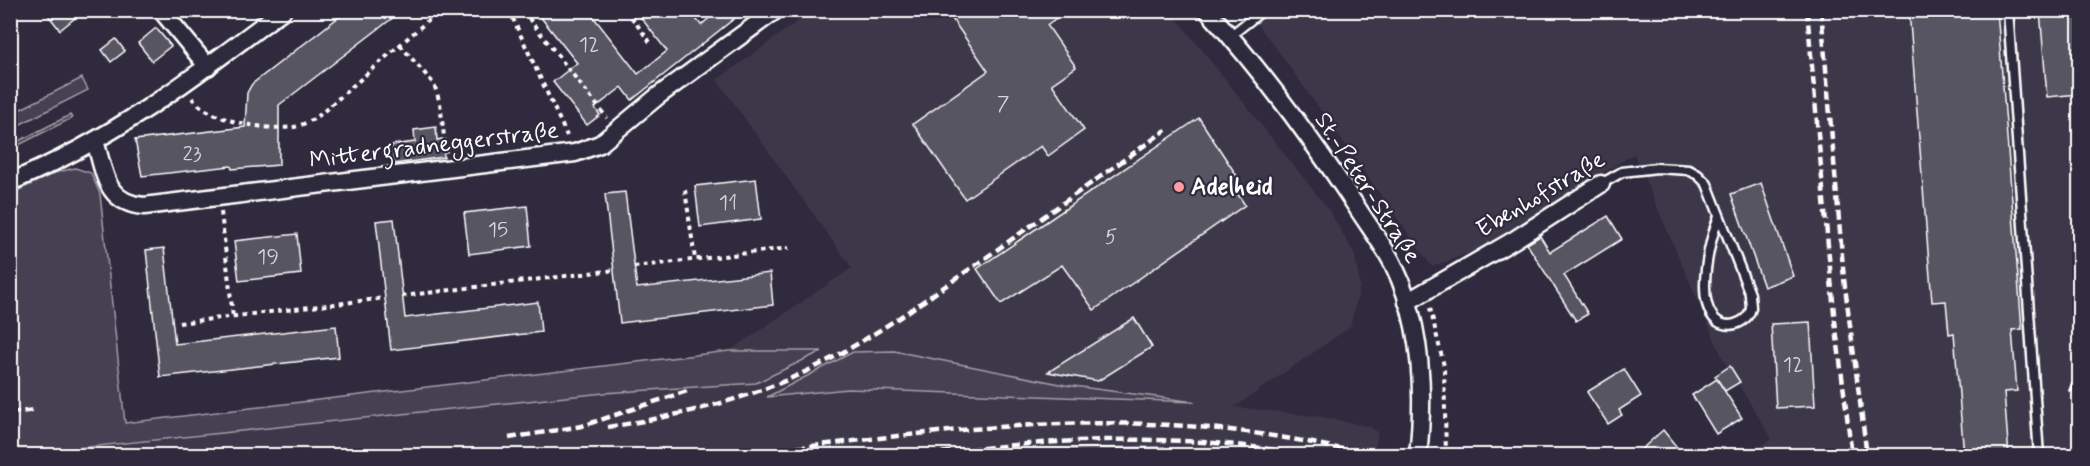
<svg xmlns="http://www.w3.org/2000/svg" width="2090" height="466" viewBox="0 0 2090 466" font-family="Mynerve,sans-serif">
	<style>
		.built { fill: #3c3749; fill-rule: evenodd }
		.green { fill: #464152; stroke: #a2a0a8; stroke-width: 1.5 }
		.building { fill: #595564; stroke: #fff; stroke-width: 1.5 }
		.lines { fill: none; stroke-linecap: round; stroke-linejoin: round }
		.lane-casing { stroke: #fff; stroke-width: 13 }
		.street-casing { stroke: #fff; stroke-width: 21 }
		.path { stroke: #fff; stroke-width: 4; stroke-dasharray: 4.5 4.5; stroke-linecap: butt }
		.lane { stroke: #2f2a3d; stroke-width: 8 }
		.street { stroke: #2f2a3d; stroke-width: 16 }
		.rail { stroke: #fff; stroke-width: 4.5; stroke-dasharray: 9 4.5; stroke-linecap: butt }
		.poi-dot { fill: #ff9aa2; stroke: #2f2a3d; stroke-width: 2 }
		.labels { text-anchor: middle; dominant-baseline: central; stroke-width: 4.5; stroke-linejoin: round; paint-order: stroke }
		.number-label { font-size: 21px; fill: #d6d4d8 }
		.street-label { font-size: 24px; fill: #fff; stroke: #2f2a3d }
		.poi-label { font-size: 24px; font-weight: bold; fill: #fff; stroke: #2f2a3d; text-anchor: start }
	</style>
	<rect width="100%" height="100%" fill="#2f2a3d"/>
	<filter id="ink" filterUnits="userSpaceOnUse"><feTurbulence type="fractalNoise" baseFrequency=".0167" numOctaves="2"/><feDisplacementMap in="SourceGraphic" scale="12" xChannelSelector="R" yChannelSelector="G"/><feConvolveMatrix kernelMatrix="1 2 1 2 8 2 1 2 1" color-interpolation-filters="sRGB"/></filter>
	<g filter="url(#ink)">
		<!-- built -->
		<g class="built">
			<path d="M813,10L1171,11L1329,210L1355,255L1360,287L1350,327L1235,407L1323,417L1371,427L1378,433L1373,456L1171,455L1164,447L1090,448L982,456H17L604,393L755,383L821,351H729L852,268L717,80ZM853,352L1065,385L1186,401L848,389L770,397Z"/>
			<path d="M1246,11H2079V455H1745L1772,439L1724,361L1634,154L1481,248L1432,267L1277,49Z"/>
		</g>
		<!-- green -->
		<g class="green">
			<path d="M82,78L88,90L11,129V114Z"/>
			<path d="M70,115L72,118L11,149V145Z"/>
			<path d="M75,168L91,173L100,194L125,423L729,351H822L756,383L604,393L11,455V194L54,173Z"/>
			<path d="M894,351L1065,385L1195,402L848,389L767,397L853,352Z"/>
			<path d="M1164,447L1171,455H982L1090,448Z"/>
		</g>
		<!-- building -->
		<g class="building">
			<path d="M44,10H85L60,30Z"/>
			<path d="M348,10H403L279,105V165L232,169L231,166L142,176L135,140L245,127L247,93L252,84Z"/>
			<path d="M535,10H588L638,74L667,51L635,10H689L701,25L719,10H745L632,100L622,87L595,108L600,115L587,125L553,82L577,63Z"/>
			<path d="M946,10H1067L1047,25L1076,67L1052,84L1084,130L1048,156L1041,146L965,199L913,124L988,71Z"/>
			<path d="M1909,10H1997L2022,329L2012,330L2017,391L2004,392L2009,456H1964L1954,333L1949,334L1946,301L1932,302Z"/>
			<path d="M2040,10H2079V94L2047,97Z"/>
			<path d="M156,28L171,46L152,61L138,43Z"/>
			<path d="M116,39L125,51L111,62L102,50Z"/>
			<path d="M1199,118L1237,176L1229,181L1245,205L1094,310L1062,265L1001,304L977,269Z"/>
			<path d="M436,127L437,140L442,139L444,157L394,164L392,145L415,142L414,130Z"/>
			<path d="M756,179L761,219L700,227L695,186Z"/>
			<path d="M1761,183L1793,276L1764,287L1731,194Z"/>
			<path d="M625,192L637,288L770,273L773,305L620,323L605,194Z"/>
			<path d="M527,206L531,246L469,254L464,213Z"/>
			<path d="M1608,216L1622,239L1564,275L1588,314L1576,321L1527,244L1540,236L1550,252Z"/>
			<path d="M394,219L405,318L538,302L541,332L391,350L376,221Z"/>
			<path d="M297,234L301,274L239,281L234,241Z"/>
			<path d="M164,248L175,344L336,326L339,357L160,377L146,250Z"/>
			<path d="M1134,318L1152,347L1098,381L1048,372Z"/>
			<path d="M1810,322L1815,406L1776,408L1771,324Z"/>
			<path d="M1730,366L1740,382L1725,391L1715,376Z"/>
			<path d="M1624,369L1641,396L1619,410L1622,415L1608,424L1587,392Z"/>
			<path d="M1717,379L1742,418L1716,434L1692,395Z"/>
			<path d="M1663,430L1684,456H1634Z"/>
		</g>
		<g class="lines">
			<!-- lane casing -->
			<g class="lane-casing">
				<g id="lane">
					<path d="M2008,10L2039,456"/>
					<path d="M1230,36L1263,10"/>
					<path d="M1601,184L1622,172L1657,168L1689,170L1698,175L1707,184L1750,294C1750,299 1751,304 1751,308C1747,325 1724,331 1713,317C1696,295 1710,240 1719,216"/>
				</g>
			</g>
			<!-- street casing -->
			<g class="street-casing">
				<g id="street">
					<path d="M161,10L208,67"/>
					<path d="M1207,10C1262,71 1311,138 1356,206C1368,225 1383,244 1393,264C1422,323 1425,391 1418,456"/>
					<path d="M95,141C105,173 105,203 144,206L575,153L600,144L658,96L776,10"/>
					<path d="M10,182C111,141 197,75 283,10"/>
					<path d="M1407,302L1514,240L1601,184"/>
				</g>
			</g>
			<!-- path -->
			<g class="path">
				<path d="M509,10L567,136"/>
				<path d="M531,10L528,14L530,20L607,118"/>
				<path d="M626,10L650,42"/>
				<path d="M400,45L434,84L440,103L446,153"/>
				<path d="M192,98C209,121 266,131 294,127C301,126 309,121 316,118L440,10"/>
				<path d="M685,190L695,259"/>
				<path d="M221,212L233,317"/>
				<path d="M634,267L789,248"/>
				<path d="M402,296L615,270"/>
				<path d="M1430,308L1444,366L1446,456"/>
				<path d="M179,323L385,298"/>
			</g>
			<!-- lane -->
			<use href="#lane" class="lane"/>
			<!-- street -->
			<use href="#street" class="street"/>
			<!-- rail -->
			<g class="rail">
				<path d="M1807,10L1834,313L1852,456"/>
				<path d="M1821,10L1844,279L1867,456"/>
				<path d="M2070,392L2080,364"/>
				<path d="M10,413L35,410"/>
				<path d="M608,427C672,417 736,403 796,376C861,347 919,304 977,264C1040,219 1103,175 1166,130"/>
				<path d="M509,438L582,426L687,391"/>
				<path d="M730,456C889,437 1050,413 1210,428C1265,433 1318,443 1372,456"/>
				<path d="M915,456C1046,439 1179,430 1308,456"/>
			</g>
		</g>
	</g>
	<!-- markers -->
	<circle class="poi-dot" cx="1179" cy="187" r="6"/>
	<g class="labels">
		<!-- number labels -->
		<g class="number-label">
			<text x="589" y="45">12</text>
			<text x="1003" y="104">7</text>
			<text x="192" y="154">23</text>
			<text x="728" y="203">11</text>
			<text x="498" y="230">15</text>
			<text x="1111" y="237">5</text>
			<text x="268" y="257">19</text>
			<text x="1793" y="365">12</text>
		</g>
		<!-- street labels -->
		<g class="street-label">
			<text transform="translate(434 146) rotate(-7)">Mittergradneggerstraße</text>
			<text transform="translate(1367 188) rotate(57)">St.-Peter-Straße</text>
			<text transform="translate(1541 195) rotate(-31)">Ebenhofstraße</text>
		</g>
		<!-- poi labels -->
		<g class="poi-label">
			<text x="1191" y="187">Adelheid</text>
		</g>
	</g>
	<!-- margin -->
	<rect width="2090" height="466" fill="none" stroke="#2f2a3d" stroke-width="36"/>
	<rect x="18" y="18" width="2054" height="430" fill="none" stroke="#fff" stroke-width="2" filter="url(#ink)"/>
</svg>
